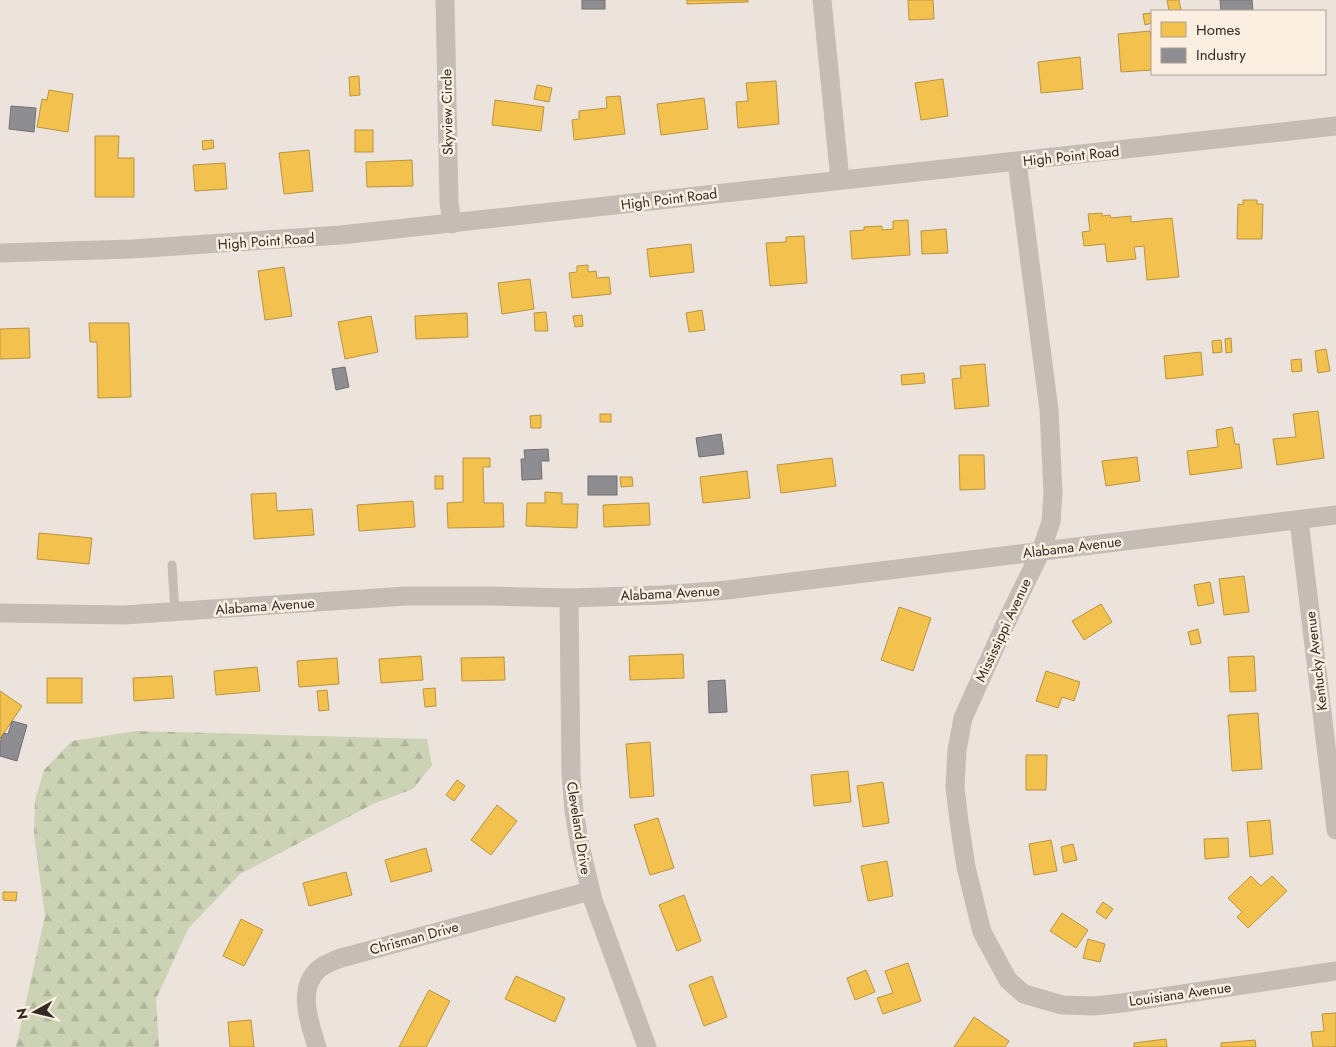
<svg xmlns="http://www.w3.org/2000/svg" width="1336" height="1047" viewBox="0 0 1336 1047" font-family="Jost,sans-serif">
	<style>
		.forest { fill: url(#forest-firs) }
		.homes { fill: #f2c14e; stroke: #b99341 }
		.industry { fill: #8d8d92; stroke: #726f71 }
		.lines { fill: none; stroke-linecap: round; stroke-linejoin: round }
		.service { stroke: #c4bcb5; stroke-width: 9 }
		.minor { stroke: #c4bcb5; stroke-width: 19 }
		.labels { text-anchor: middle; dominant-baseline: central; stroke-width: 5; stroke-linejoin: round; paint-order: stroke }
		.street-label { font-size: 14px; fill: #342924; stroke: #faefe1 }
	</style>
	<defs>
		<pattern id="forest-firs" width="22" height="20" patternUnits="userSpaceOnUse" patternTransform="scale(1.25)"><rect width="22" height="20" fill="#ccd2b4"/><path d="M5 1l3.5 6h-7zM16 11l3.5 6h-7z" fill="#b0b49b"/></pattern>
	</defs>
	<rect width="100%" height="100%" fill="#ece4dc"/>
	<!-- forest -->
	<path class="forest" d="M136,731L427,739L432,765L413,789L373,804L240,874L188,929L156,999L159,1047H16L45,916L34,835L35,800L44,770L72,741Z"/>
	<!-- homes -->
	<g class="homes">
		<path d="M687,0H748V2L687,4Z"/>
		<path d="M908,0H933L934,19L909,20Z"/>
		<path d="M1167,0H1179L1181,10L1169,11Z"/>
		<path d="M1152,13V23L1145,25L1143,14Z"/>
		<path d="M1150,31L1152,44V70L1121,72L1118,34Z"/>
		<path d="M1080,57L1083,89L1041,93L1038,62Z"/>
		<path d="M359,76L360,95L350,96L349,77Z"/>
		<path d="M943,79L948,116L921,120L915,83Z"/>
		<path d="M776,81L779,124L738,128L736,102L748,101L746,83Z"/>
		<path d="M537,85L552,88L549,102L534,99Z"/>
		<path d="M49,90L73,94L68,132L37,127L42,99L47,100Z"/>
		<path d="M620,96L625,134L574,140L572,120L579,119V111L607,108L606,97Z"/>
		<path d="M704,98L708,129L661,135L657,104Z"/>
		<path d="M495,100L544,107L541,131L492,125Z"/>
		<rect x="355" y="130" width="18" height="22"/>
		<path d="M95,136H119L118,158H134V197H95Z"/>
		<path d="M213,140L214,148L203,150L202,141Z"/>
		<path d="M309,150L313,191L284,194L279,153Z"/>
		<path d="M412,160L413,186L367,187L366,162Z"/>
		<path d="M225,163L227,189L195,191L193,165Z"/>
		<path d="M1243,200H1257V204H1263L1262,239H1237L1238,204L1243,205Z"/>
		<path d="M1102,213V216L1110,215L1111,218L1131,216V222L1172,218L1179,277L1147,280L1144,246L1134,247L1136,259L1107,262L1105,244L1084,246L1082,232L1090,231L1088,214Z"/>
		<path d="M908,220L910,255L852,259L850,231L864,230V227L882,226V230L893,229V221Z"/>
		<path d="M946,229L948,253L922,254L921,231Z"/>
		<path d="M804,236L807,283L770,286L766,243L786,242V237Z"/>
		<path d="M691,244L694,272L650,277L647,249Z"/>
		<path d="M588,265V272L596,271L597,278L609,277L611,294L572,298L569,273L577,272V266Z"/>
		<path d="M284,267L292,316L265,320L258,271Z"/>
		<path d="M530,279L534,309L502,314L498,283Z"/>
		<path d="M702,310L705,330L689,332L686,313Z"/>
		<path d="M546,312L548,331H535L534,313Z"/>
		<path d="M467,313L468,337L416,339L415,316Z"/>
		<path d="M582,315L583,326L575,327L573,316Z"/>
		<path d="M371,316L378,352L345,359L338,322Z"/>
		<path d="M89,323H129L131,397L98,398L97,342H90Z"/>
		<path d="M29,328L30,358L0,359V329Z"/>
		<path d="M1231,338L1232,352L1226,353L1225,339Z"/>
		<path d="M1221,340L1222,352L1213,353L1212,341Z"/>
		<path d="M1326,349L1330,371L1318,373L1315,351Z"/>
		<path d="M1201,352L1203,375L1166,379L1164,356Z"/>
		<path d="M1301,359L1302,371L1292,372L1291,360Z"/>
		<path d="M985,364L989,406L955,409L952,379L961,378L960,366Z"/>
		<path d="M924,373L925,383L902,385L901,375Z"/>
		<path d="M1318,411L1324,458L1277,465L1273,439L1296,437L1293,414Z"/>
		<rect x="600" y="414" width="11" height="8"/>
		<path d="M541,415V428H531L530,416Z"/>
		<path d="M1232,427L1235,444H1239L1242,468L1190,475L1187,451L1218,447L1216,430Z"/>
		<path d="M959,455H984L985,489L960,490Z"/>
		<path d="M1137,457L1140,481L1106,486L1102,461Z"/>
		<path d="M463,458H490V467H483L484,503H503L504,527L448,528L447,503L463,502Z"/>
		<path d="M832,458L836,486L781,493L777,465Z"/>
		<path d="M747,471L750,498L703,503L700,477Z"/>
		<rect x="435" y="476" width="8" height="13"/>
		<path d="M620,477H632L633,486L621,487Z"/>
		<path d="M545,492L562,493V504H578L577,528L526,526L527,503H545Z"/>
		<path d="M276,493L277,511L312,509L314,535L254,539L251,494Z"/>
		<path d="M413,501L415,527L359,531L357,505Z"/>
		<path d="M649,503L650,525L604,527L603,505Z"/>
		<path d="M39,533L92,538L89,564L37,559Z"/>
		<path d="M1244,576L1249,612L1224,615L1219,579Z"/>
		<path d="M1210,582L1214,603L1198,606L1194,585Z"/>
		<path d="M1101,604L1112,622L1084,640L1072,621Z"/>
		<path d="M899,607L931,618L913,671L881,660Z"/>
		<path d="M1198,629L1201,643L1191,645L1188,632Z"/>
		<path d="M683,654L684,678L630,680L629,656Z"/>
		<path d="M421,656L423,680L381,683L379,659Z"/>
		<path d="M1254,656L1256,691L1230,692L1228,657Z"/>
		<path d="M504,657L505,680L462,681L461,658Z"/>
		<path d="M337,658L339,684L299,687L297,661Z"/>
		<path d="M257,667L260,691L216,695L214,671Z"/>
		<path d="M1046,671L1080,682L1074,701L1062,697L1058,708L1036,701Z"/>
		<path d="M172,676L174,698L134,701L133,678Z"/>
		<rect x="47" y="678" width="35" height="25"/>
		<path d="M435,688L436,706L425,707L423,689Z"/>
		<path d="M327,690L329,710L319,711L317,691Z"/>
		<path d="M0,691L22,706L0,739Z"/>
		<path d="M1258,713L1262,769L1232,771L1228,715Z"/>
		<path d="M650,742L654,796L630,798L626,744Z"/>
		<path d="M1026,755H1047L1046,790H1026Z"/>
		<path d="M848,771L851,802L814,806L811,775Z"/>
		<path d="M457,780L465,786L454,801L446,795Z"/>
		<path d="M883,782L889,823L863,827L857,786Z"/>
		<path d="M497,805L517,821L491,855L471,840Z"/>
		<path d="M658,818L674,868L650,875L634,825Z"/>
		<path d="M1270,820L1273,854L1250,857L1247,822Z"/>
		<path d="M1228,838L1229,857L1205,859L1204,839Z"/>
		<path d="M1051,840L1057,871L1034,875L1029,844Z"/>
		<path d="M1073,844L1077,860L1064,863L1061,847Z"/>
		<path d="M426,848L432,871L391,882L385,860Z"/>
		<path d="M887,861L893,896L868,901L861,866Z"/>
		<path d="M346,872L352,895L309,906L303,883Z"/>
		<path d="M1251,876L1261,886L1272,876L1287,891L1248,928L1237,917L1242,912L1228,898Z"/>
		<path d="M3,892H17L16,901L3,900Z"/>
		<path d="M684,895L701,941L677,951L659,905Z"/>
		<path d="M1103,902L1113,909L1106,919L1096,912Z"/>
		<path d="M1062,913L1088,930L1076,948L1050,931Z"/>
		<path d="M241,919L263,930L244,966L223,956Z"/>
		<path d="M1088,939L1105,944L1100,962L1083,958Z"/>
		<path d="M908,963L921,1001L883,1014L877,998L893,993L885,971Z"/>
		<path d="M866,970L875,992L855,1000L847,978Z"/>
		<path d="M516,976L565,998L555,1022L505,999Z"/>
		<path d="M712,976L727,1017L704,1026L689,985Z"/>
		<path d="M429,990L450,1001L426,1047H399Z"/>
		<path d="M1336,1013V1047H1313L1311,1032L1324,1031L1322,1014Z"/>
		<path d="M974,1017L1009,1041L1005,1047H954Z"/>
		<path d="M251,1020L254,1047H230L228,1022Z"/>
		<path d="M1166,1039L1167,1047H1134V1043Z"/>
		<path d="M1255,1040L1256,1047H1221V1043Z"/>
	</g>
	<!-- industry -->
	<g class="industry">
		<rect x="582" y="0" width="23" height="9"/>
		<path d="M1220,0H1252L1253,11H1221Z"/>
		<path d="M11,106L36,108L34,132L9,129Z"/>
		<path d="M345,367L349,387L336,390L332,369Z"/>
		<path d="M721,434L724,454L699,457L696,438Z"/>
		<path d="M548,449L549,461H541L542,479L522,480L521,459H525L524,450Z"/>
		<rect x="588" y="476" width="29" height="19"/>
		<path d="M725,680L727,712L709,713L708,681Z"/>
		<path d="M12,721L27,725L17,761L0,756V743L2,736L4,733L8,734Z"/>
	</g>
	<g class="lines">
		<!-- service -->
		<path class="service" d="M172,565L175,612"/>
		<!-- minor -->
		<g class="minor">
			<path d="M445,0L449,202L452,224"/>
			<path d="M822,0L840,180"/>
			<path d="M1017,162L1049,410L1053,492L1051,522L1041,551L1004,627L963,718L957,750L955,787L959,821L966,867L982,932L1008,980L1024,994L1062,1005L1094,1006L1122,1003L1336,971"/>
			<path d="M0,253L132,249L341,235L1336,126"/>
			<path d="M1299,520L1336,830"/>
			<path d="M569,598L571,775L574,811L580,846L593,900L647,1047"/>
			<path d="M0,613L124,615L406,596H489L569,598L662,595L727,590L1336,515"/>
			<path d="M317,1047C309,1022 295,984 323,966C329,963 335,960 341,958L590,891"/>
		</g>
	</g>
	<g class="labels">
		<!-- street labels -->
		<g class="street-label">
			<text transform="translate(447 112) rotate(-91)">Skyview Circle</text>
			<text transform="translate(1071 156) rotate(-6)">High Point Road</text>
			<text transform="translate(669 199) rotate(-7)">High Point Road</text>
			<text transform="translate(266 241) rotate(-4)">High Point Road</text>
			<text transform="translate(1072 547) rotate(-7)">Alabama Avenue</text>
			<text transform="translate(670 593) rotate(-3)">Alabama Avenue</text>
			<text transform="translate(265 606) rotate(-4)">Alabama Avenue</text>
			<text transform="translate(1003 630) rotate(-65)">Mississippi Avenue</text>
			<text transform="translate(1316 661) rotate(-97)">Kentucky Avenue</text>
			<text transform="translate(579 828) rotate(81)">Cleveland Drive</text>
			<text transform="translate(414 938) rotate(-15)">Chrisman Drive</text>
			<text transform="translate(1180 994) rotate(-8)">Louisiana Avenue</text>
		</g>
	</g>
	<!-- legend -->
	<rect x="1151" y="10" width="175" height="65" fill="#faefe1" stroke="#aba095"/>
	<rect x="1161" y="22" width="25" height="15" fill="#f2c14e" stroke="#aba095"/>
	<text x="1196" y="35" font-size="15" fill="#342924">Homes</text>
	<rect x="1161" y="48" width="25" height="15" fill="#8d8d92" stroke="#aba095"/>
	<text x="1196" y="60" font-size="15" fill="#342924">Industry</text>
	<!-- north arrow -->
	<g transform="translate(35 1012) rotate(262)" stroke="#faefe1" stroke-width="4" paint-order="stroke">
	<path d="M0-4L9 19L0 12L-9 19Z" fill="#342924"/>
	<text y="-8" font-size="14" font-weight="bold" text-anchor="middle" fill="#342924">N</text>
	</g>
</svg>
